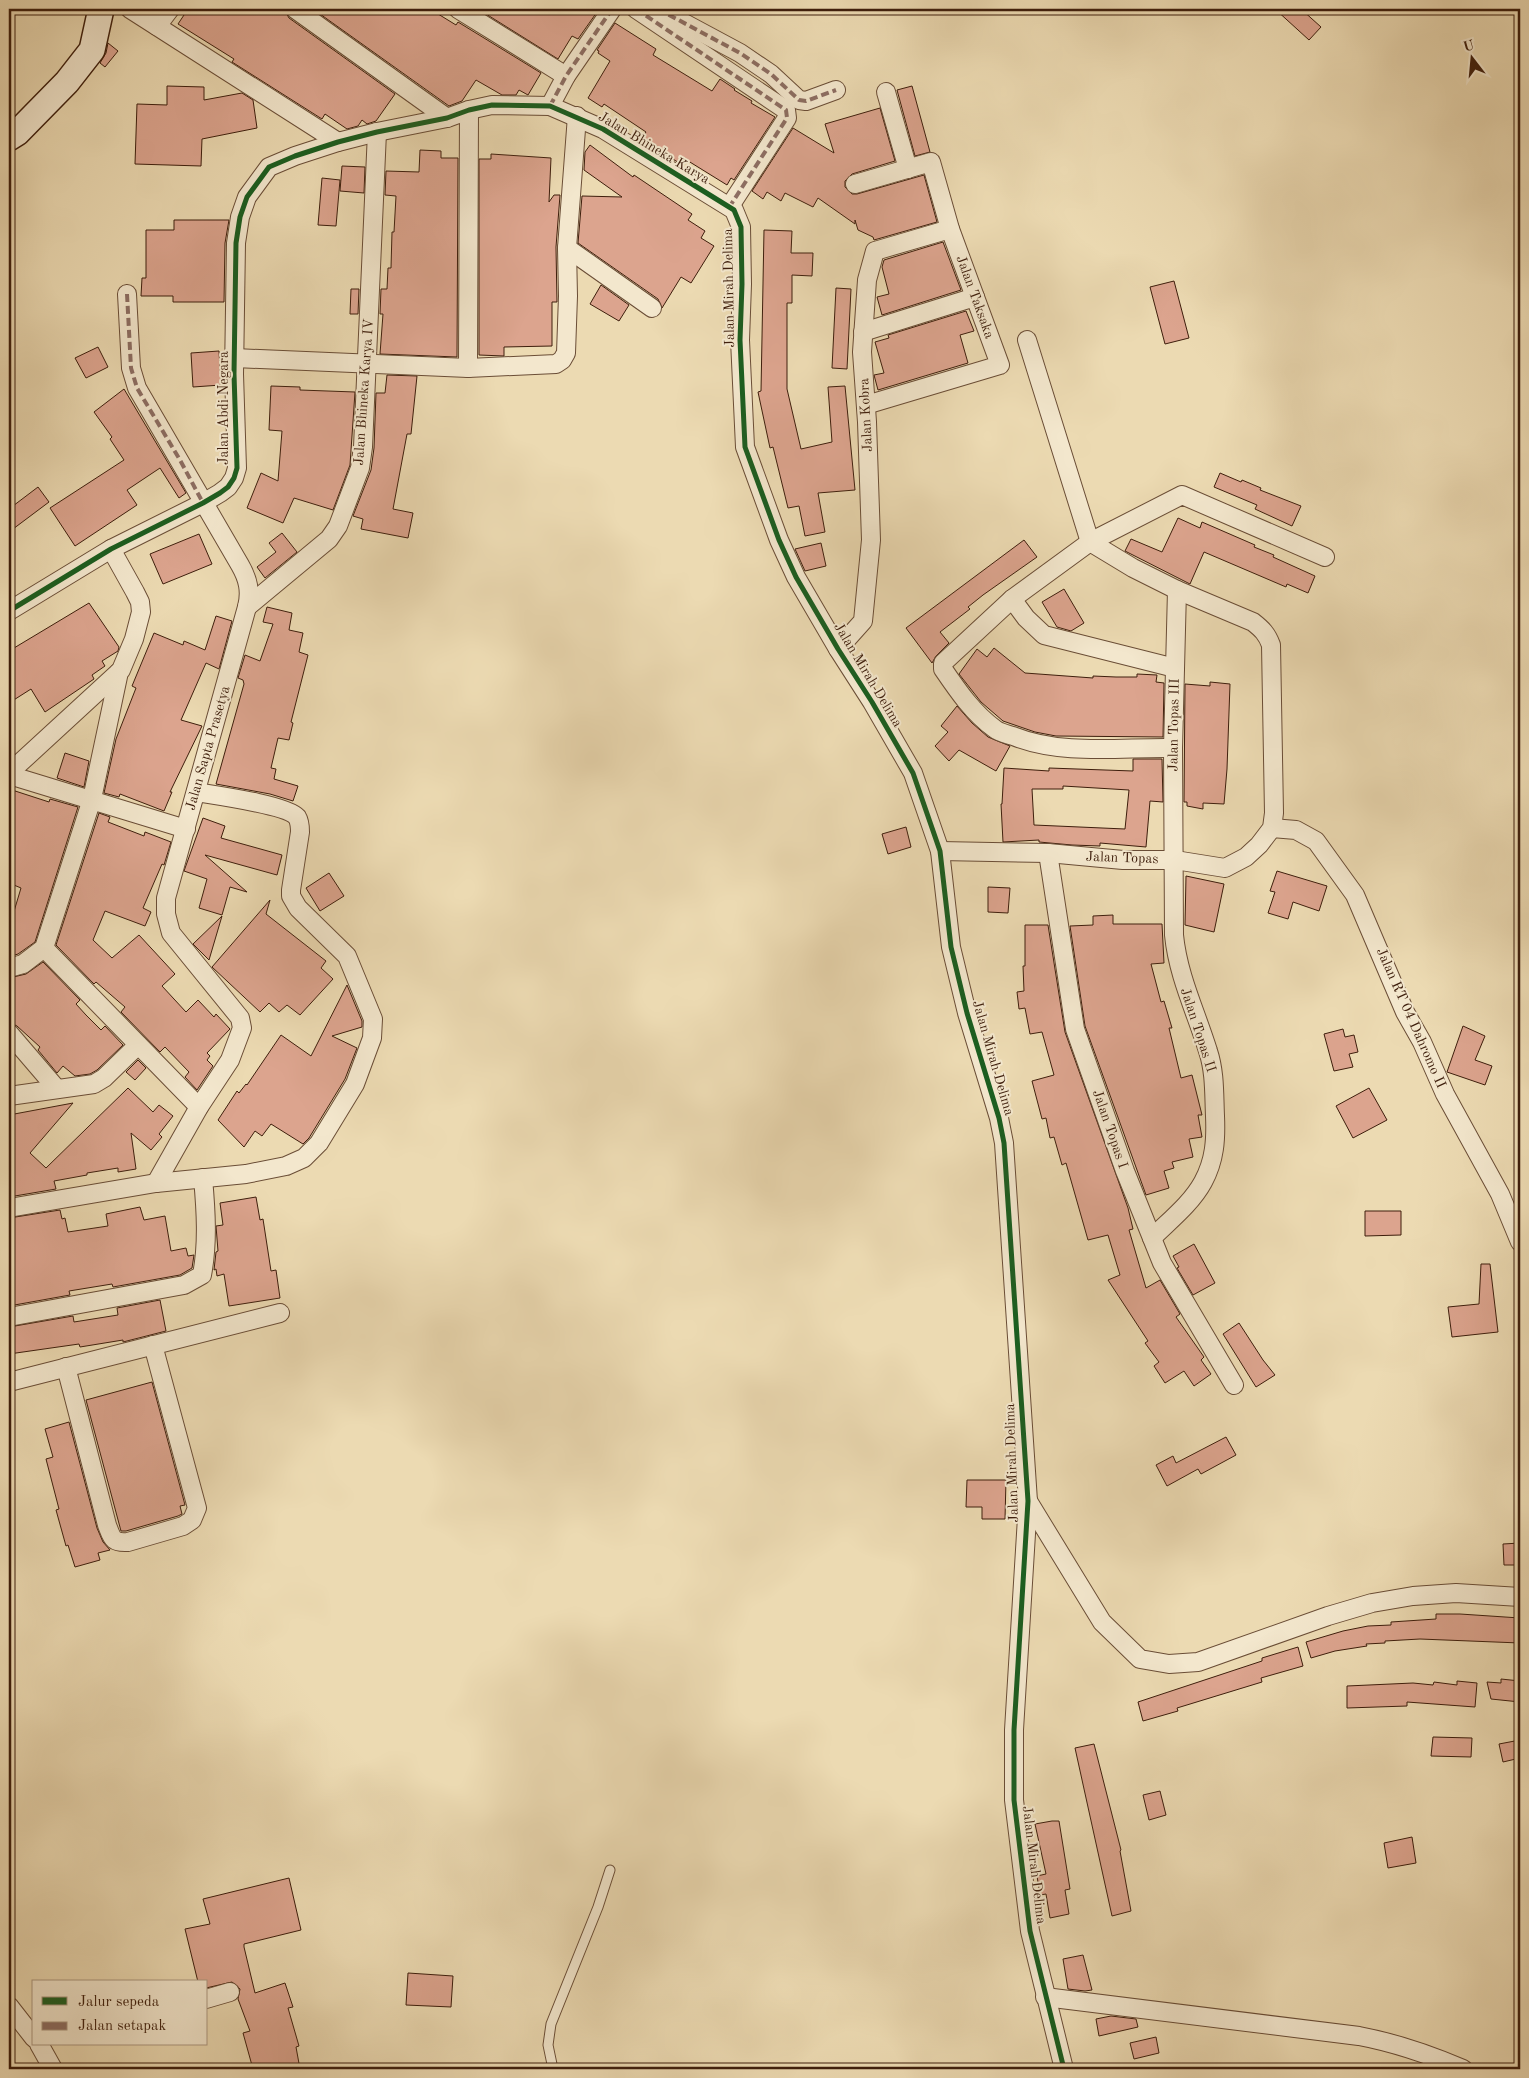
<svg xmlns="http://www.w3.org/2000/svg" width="1529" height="2078" viewBox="0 0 1529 2078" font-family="'Old Standard TT',serif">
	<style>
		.building { fill: #dca48e; stroke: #3e1e0c; fill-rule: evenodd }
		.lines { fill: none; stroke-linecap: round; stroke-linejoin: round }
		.lane-casing { stroke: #6a4d36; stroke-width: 11 }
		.street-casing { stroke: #6a4d36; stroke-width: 20 }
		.secondary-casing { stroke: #3e1e0c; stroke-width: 28 }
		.lane { stroke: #f3e7cd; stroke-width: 9 }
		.street { stroke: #f3e7cd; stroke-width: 18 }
		.secondary { stroke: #f3e7cd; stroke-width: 25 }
		.quiet { stroke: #8d6e63; stroke-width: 4; stroke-dasharray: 8 4; stroke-linecap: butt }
		.cycleway-casing { stroke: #f3e7cd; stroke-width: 8 }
		.cycleway { stroke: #1b5e20; stroke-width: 5 }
		.labels { text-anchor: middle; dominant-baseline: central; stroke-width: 4; stroke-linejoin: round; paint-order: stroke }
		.street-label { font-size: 14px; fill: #3e1e0c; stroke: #f3e7cd }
	</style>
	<rect width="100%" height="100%" fill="#ecdab2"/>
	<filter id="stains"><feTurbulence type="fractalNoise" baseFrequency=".004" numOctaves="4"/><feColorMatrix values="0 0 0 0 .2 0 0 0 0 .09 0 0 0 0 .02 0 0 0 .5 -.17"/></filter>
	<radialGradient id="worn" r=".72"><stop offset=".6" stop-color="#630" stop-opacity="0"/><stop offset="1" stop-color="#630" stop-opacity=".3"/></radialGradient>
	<!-- building -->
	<g class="building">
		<path d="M188,9H284L289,18L395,94L376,121L367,124L362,120L358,126L347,129L325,114L322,119L232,62L234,59L178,24Z"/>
		<path d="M313,9H430L456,25L458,22L541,73L528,95L519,90L516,95H502L476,80L462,101L449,106Z"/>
		<path d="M478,9H592L597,12L578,39L572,36L558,59Z"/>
		<path d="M1275,9H1301L1321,27L1309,40Z"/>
		<path d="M615,23L656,49L653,55L712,91L720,79L735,89L734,90L752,101L751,103L775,117L734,180L731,178L727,185L685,159L681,164L656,149L641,139L646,132L604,104L602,107L588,98L610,61L598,53L599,51L597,50Z"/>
		<path d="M108,43L118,51L105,67L100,63L106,53Z"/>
		<path d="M167,86L204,87V100L242,93L253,100L257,128L202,139L201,166L135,164L137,104L167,105Z"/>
		<path d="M912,86L930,152L915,156L897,90Z"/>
		<path d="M880,108L895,161L852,174L845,181V187L852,194H857L924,175L937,222L874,240L873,237L858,230L855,220V224L818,198L813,207L785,193L781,201L767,192L763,199L752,191L793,128L834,153L825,124Z"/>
		<path d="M590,145L633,177L634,175L692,214L688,220L705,231L701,238L714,246L691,283L681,277L662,308L658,299L578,243L582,196L622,197L584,170L585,152Z"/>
		<path d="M420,150L441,151V158H458L457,357L380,354L383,314H380L381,289H387L388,268H391L392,232H394L396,196L385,195L386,171L419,172Z"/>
		<path d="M491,154L551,158L549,202L554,195H560L556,247L557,302H552V346L504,347V356L479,355V159H491Z"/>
		<path d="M342,166L365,167L364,193L340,191Z"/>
		<path d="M322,178L340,180L336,226L318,225Z"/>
		<path d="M174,220H229L225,243L224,302H173V296H141L142,278H146V230H174Z"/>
		<path d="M764,230L792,231L791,253H813L812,276L792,275V303H787V389L801,449L832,442L828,387L845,386L855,490L818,493L825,532L805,536L799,506L788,508L773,447L770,448L758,392L761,391Z"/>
		<path d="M943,242L961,290L882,315L877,297L889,294L882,267L884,260Z"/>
		<path d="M1174,281L1189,338L1165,344L1150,287Z"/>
		<path d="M601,285L629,305L619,321L590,304Z"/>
		<path d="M836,288L851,289L847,369L832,368Z"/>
		<path d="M351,289H359L358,314H350Z"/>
		<path d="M966,311L974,331L960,335L968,363L878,390L874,375L884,373L875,342L889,338L888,335Z"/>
		<path d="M98,347L108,367L86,378L75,358Z"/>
		<path d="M219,351L221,385L193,387L191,353Z"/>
		<path d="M387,375L417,376L411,434H407L393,509L413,513L408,538L361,529L363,519L353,516L371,470L374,448L376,393H385Z"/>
		<path d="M271,386L300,387V390L355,392L350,465L333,510L294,498L283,523L247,508L261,473L278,481L282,431L269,430Z"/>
		<path d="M124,389L186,493L179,498L160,468L127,490L137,505L75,546L50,508L124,460L110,439L112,437L94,412Z"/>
		<path d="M1220,473L1241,482L1242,480L1261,488L1260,490L1301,506L1292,526L1255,509L1257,505L1214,487Z"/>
		<path d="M38,487L49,502L9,532V509Z"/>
		<path d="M1178,518L1200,528L1202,522L1255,545L1254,547L1274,555L1273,557L1315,576L1308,593L1287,584L1286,587L1204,552L1190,584L1125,551L1131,539L1162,552Z"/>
		<path d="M282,533L297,552L265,578L257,567L276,552L269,543Z"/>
		<path d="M199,534L212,564L163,584L150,554Z"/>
		<path d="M1024,540L1037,557L983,595L968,607L970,609L940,632L949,643L936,656L932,663L906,628Z"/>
		<path d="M821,543L826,566L805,571L795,549Z"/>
		<path d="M1064,589L1084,623L1071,631L1057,627L1042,602Z"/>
		<path d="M89,603L119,647L118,651L102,661L105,666L92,675L94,679L45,712L31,689L9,703V651Z"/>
		<path d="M267,607L292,613L289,630L303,633L299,652L308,655L291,722L293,723L289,740L278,738L271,768L276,769L274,779L298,786L293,801L270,794L216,784L244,684L243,680L238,678L245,655L260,661L273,624L263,622Z"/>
		<path d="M216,616L232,621L219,669L206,663L181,720L202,726L170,792H172L164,811L120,794L119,797L104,793L116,739L136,688L132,686L154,633L183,645L184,641L205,650Z"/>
		<path d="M994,648L1025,673L1093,678V676L1116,677H1137V674L1157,675L1156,682L1164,683L1163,737L1056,736L1035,732L1003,721L981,702L959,674L977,649L987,657Z"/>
		<path d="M1210,682L1230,684L1227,769L1224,804L1203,803V809L1187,806V802H1184L1185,684L1210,686Z"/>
		<path d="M957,706L972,723L988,737L1010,746L996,771L959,750L949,761L935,746L948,732L941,726Z"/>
		<path d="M65,753L89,761L84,787L57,778Z"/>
		<path d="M1133,759H1162L1163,802L1150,801L1146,847L1100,843V846L1072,845L1039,842V840L1003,842L1001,804H1002L1004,768L1049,771V768L1133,771ZM1063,786L1129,790L1125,829L1034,825L1032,789H1063Z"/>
		<path d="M9,789L49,802L50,799L78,807L35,942L18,954L9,957V928L21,888L9,883Z"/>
		<path d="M99,813L110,817L108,822L144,836L145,832L171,842L164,865L162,864L143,908L151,912L145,926L105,911L93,940L112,958L139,935L175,974L162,986L186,1012L198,1000L214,1017L216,1014L230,1029L207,1053L210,1056L207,1060L213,1066L197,1090L185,1077L189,1072L165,1047L160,1052L121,1012L125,1007L96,982L94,984L56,945Z"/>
		<path d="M203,818L225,826L221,838L282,855L277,875L205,855L247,892L230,887L222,915L199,908L207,879L184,871Z"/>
		<path d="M906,827L911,847L888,854L882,834Z"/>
		<path d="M1277,871L1327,886L1319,911L1293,902L1288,919L1268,913L1275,892L1270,891Z"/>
		<path d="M329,873L344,896L320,911L306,888Z"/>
		<path d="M1186,876L1224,884L1214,932L1185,925Z"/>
		<path d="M988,887L1010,888L1008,913L988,912Z"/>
		<path d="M270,900L266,914L326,961L321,968L333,979L300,1015L287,1005L279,1012L269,1003L260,1012L212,967Z"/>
		<path d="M1113,915V924H1162L1164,963L1151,964L1161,1002L1164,1001L1172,1028H1169L1181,1078L1192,1075L1202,1115H1198L1202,1137L1189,1139L1193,1157L1172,1162L1174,1168L1164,1171L1169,1188L1146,1195L1085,1026L1070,926L1093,925V916Z"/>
		<path d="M222,916L209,960L193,944Z"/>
		<path d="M1025,925H1048L1065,1032L1128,1208L1133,1229L1129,1230L1146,1288L1160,1280L1180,1314L1176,1317L1204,1357L1201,1360L1211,1374L1194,1386L1184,1371L1165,1383L1154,1366L1159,1362L1145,1343L1148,1341L1108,1280L1120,1275L1108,1235L1088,1240L1066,1163L1062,1165L1054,1137L1050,1138L1046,1118L1042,1119L1032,1081L1054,1075L1042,1032L1030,1034L1025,1008L1019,1009L1017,992L1024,991L1023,966H1025Z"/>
		<path d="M43,962L80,1000L76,1004L86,1015L101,1030L105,1026L123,1045L97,1070L90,1074L75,1076L63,1066L57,1073L38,1050L40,1047L17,1026L9,1022V978L26,974Z"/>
		<path d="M347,985L362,1021V1027L332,1036L357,1048L345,1079L309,1138L303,1144L271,1124L262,1136L255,1131L244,1147L218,1120L237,1091L239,1093L246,1084L247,1085L281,1035L311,1056Z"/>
		<path d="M1463,1026L1485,1036L1475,1060L1492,1066L1485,1085L1447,1072Z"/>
		<path d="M1343,1029L1345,1037L1354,1035L1358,1052L1349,1054L1353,1067L1334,1071L1324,1034Z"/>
		<path d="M138,1060L146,1068L135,1080L126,1072Z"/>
		<path d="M128,1088L153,1112L159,1105L173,1116L159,1134L162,1137L151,1150L131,1133L136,1169L118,1172V1168L87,1173V1175L54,1181L56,1189L9,1197V1115L73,1103L30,1153L46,1168Z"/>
		<path d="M1369,1088L1387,1120L1353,1138L1336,1106Z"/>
		<path d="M256,1197L260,1220L263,1219L271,1271L276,1270L280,1298L229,1306L224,1274L217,1276L216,1269L214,1270L216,1252L218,1251L216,1226L223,1225L220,1203Z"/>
		<path d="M140,1207L144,1220L165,1216L171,1251L186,1248L188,1256L194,1255L192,1268L180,1275L113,1287L112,1284L69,1291L70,1295L9,1306V1218L60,1210L62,1219L65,1218L68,1232L108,1226L106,1214Z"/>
		<path d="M1365,1211H1401V1235L1365,1236Z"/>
		<path d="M1194,1244L1215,1283L1193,1295L1177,1268L1179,1267L1173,1256Z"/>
		<path d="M1481,1264H1490L1498,1332L1452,1337L1448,1307L1479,1304Z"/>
		<path d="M160,1300L166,1331L123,1342V1340L80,1347L79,1344L9,1354V1327L73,1316L74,1322L118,1315L117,1308Z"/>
		<path d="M1239,1323L1263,1360L1275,1375L1256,1387L1223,1334Z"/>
		<path d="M152,1382L185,1505L180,1506L182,1514L178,1516L126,1531H121L86,1400Z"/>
		<path d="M69,1422L97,1528L103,1542L110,1550L98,1553L100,1560L75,1567L68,1545L66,1546L56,1510L59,1509L46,1459L53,1457L45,1429Z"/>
		<path d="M1226,1437L1236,1455L1201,1474L1198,1469L1167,1486L1156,1465L1173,1456L1176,1463Z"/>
		<path d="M967,1480H1006L1005,1519H982V1507H966Z"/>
		<path d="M1520,1543V1565H1504L1503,1544Z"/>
		<path d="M1436,1614H1460L1520,1618V1643L1420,1639L1385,1641V1643L1366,1644L1367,1646L1335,1651L1311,1658L1306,1642L1343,1631L1368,1626L1391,1625V1622L1436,1619Z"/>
		<path d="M1298,1647L1303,1666L1261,1678L1262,1682L1177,1708L1178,1711L1143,1721L1138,1702L1262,1661V1658Z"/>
		<path d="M1501,1679L1520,1681V1702L1491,1699L1487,1682L1501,1683Z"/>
		<path d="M1457,1681L1477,1683L1475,1707L1407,1702V1706L1347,1708V1686L1413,1683L1433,1685L1434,1682L1457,1685Z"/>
		<path d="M1433,1737L1472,1738L1471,1757L1431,1756Z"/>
		<path d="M1520,1740V1758L1503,1762L1499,1744Z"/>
		<path d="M1094,1744L1121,1850L1120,1851L1131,1911L1112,1916L1075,1748Z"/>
		<path d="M1160,1791L1166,1815L1149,1820L1143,1795Z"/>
		<path d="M1052,1821H1059L1070,1889L1065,1890L1069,1914L1050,1918L1046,1894L1040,1895L1037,1876L1046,1874L1035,1824Z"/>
		<path d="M1412,1837L1416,1863L1388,1868L1384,1843Z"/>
		<path d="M289,1878L301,1930L244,1944V1947L255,1993L285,1983L293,2007L288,2008L299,2046L296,2047L300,2069H253L243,2033L250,2031L238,1999L240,1989L232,1982L206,1988V1982H198L185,1929L210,1924L203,1899Z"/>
		<path d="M1083,1955L1092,1990L1085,1991L1068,1989L1063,1959Z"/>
		<path d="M408,1973L453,1976L451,2007L406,2005Z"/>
		<path d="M1111,2016L1136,2019L1138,2027L1099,2036L1096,2019Z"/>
		<path d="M1156,2037L1159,2053L1134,2059L1130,2043Z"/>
	</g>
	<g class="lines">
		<!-- lane casing -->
		<g class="lane-casing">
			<path id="lane" d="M553,2069L548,2045L551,2024L598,1907L610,1870"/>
		</g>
		<!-- street casing -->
		<g class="street-casing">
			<g id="street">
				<path d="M130,9L338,142"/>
				<path d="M295,9L447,118"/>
				<path d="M458,9L566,76"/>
				<path d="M636,9L786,110L787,118L730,206"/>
				<path d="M658,9L740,53L771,74L799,100L806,101L836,90"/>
				<path d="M157,26L170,9"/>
				<path d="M886,92L908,169"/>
				<path d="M550,106L566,76L612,9"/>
				<path d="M855,184L931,162L950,229L1000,365L866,405"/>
				<path d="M567,248L652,308"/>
				<path d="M127,294L131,368L137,388L240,565C248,579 251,591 247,607L166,898V914L171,933L240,1018L242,1028L230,1060L199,1107L156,1183"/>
				<path d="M863,332L975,297"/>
				<path d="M235,358L468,368L556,364L562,360L566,353L568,296L567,248L577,116"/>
				<path d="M468,368L469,110"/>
				<path d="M1012,599L1026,618L1044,635L1175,668"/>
				<path d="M247,607L329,539L338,526L360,468L363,447L377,132"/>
				<path d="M9,611L111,549L203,503L220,493L228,487L234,478L237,468L234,374L236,243L240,217L247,197L269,167L295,156L338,142L377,132L447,118L469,110L492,105L550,106L603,129L734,210L741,227L742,284L740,340L745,447L779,540L796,577L838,649L872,702L913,773L940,851L951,947L967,1013L999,1118L1004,1143L1028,1501L1014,1730V1800L1030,1931L1064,2069"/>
				<path d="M838,649L863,621L871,540L867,422L862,352L867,280L875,251L950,229"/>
				<path d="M1173,748C1120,747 1063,756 1013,736C1007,734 1000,733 995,729C973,713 958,691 943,669V663L1012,599L1090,542L1182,495L1325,557"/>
				<path d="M9,773L121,670L134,639L141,612L140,602L135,592L111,549"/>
				<path d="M9,775L186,829"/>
				<path d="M1272,828L1296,830L1316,841L1355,895L1405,1012L1422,1042L1445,1094L1500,1194L1520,1242"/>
				<path d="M940,851L1048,853L1123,860H1175L1225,868L1246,857L1259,845L1272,828L1274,813L1271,645C1267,634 1262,629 1253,622L1177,590L1133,568L1090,542L1027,340"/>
				<path d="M1048,853L1075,1029L1125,1171L1162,1263L1234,1385"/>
				<path d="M44,948L199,1107"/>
				<path d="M9,968L23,964L44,948L92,799L119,672"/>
				<path d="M9,1033L57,1089"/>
				<path d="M9,1096L94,1084L104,1078L138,1045"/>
				<path d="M9,1208L156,1183L246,1174L286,1166L304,1158L319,1143L355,1084L372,1038L373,1019L347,956L298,908L291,896V890L300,832C300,827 300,822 297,817C287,805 214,795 196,792"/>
				<path d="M1152,1238C1169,1221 1191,1204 1203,1182C1215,1160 1216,1139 1215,1116C1214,1094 1215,1072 1208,1051C1196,1012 1178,976 1174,935L1173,748L1177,590"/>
				<path d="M9,1317L184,1285L202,1275C208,1243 206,1211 203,1178"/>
				<path d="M66,1367L107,1525C112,1538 112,1543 128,1542L183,1526L192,1520L197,1508L153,1345"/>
				<path d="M9,1382L280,1313"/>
				<path d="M1028,1501L1102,1622L1140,1659L1169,1664L1198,1662L1328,1616L1372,1603L1413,1596L1456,1593L1520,1597"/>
				<path d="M1045,1997L1359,2036C1396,2043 1428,2054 1463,2069"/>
				<path d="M206,1999L230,1992"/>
				<path d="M9,2006L34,2038"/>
				<path d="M39,2044L53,2069"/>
			</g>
		</g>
		<!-- secondary casing -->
		<g class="secondary-casing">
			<path id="secondary" d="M9,138L17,133L67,82L92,50L101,9"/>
		</g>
		<!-- lane -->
		<use href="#lane" class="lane"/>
		<!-- street -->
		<use href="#street" class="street"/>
		<!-- secondary -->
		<use href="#secondary" class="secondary"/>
		<!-- quiet -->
		<g class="quiet">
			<path d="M636,9L786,110L787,118L730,206"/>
			<path d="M658,9L740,53L771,74L799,100L806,101L836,90"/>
			<path d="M550,106L566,76L612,9"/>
			<path d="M127,294L131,368L137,388L180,460L203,503"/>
		</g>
		<!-- cycleway casing -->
		<g class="cycleway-casing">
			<path id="cycleway" d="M9,611L111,549L203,503L220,493L228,487L234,478L237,468L234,374L236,243L240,217L247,197L269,167L295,156L338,142L377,132L447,118L469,110L492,105L550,106L603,129L734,210L741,227L742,284L740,340L745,447L779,540L796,577L838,649L872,702L913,773L940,851L951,947L967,1013L999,1118L1004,1143L1028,1501L1014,1730V1800L1030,1931L1064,2069"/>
		</g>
		<!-- cycleway -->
		<use href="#cycleway" class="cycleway"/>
	</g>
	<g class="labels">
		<!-- street labels -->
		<g class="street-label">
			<text transform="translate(654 148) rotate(31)">Jalan Bhineka Karya</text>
			<text transform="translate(729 288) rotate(-91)">Jalan Mirah Delima</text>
			<text transform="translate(975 297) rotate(70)">Jalan Taksaka</text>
			<text transform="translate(364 392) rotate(-86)">Jalan Bhineka Karya IV</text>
			<text transform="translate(224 408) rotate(-90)">Jalan Abdi Negara</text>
			<text transform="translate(866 415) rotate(-93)">Jalan Kobra</text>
			<text transform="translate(868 675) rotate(59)">Jalan Mirah Delima</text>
			<text transform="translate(1174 725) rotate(-89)">Jalan Topas III</text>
			<text transform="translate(208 748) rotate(-74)">Jalan Sapta Prasetya</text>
			<text transform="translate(1122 858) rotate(2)">Jalan Topas</text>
			<text transform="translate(1411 1018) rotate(66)">Jalan RT 04 Dahromo II</text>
			<text transform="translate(1198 1030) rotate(72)">Jalan Topas II</text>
			<text transform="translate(993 1058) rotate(74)">Jalan Mirah Delima</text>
			<text transform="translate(1110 1129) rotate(71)">Jalan Topas I</text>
			<text transform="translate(1012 1463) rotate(-92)">Jalan Mirah Delima</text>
			<text transform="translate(1034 1865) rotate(83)">Jalan Mirah Delima</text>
		</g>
	</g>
	<!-- margin -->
	<rect width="1529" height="2078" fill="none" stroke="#ecdab2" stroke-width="30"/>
	<rect x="10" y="10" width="1509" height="2058" fill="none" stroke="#3e1e0c" stroke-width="2.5"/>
	<rect x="15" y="15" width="1499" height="2048" fill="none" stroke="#3e1e0c"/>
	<!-- legend -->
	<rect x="32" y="1980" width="175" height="65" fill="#f3e7cd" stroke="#ab9780"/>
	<rect x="42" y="1997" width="25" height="8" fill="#1b5e20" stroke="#ab9780"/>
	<text x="78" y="2006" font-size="15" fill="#3e1e0c">Jalur sepeda</text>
	<rect x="42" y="2022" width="25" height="8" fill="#8d6e63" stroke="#ab9780"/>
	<text x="78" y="2030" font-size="15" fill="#3e1e0c">Jalan setapak</text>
	<!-- north arrow -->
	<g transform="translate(1472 58) rotate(344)" stroke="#f3e7cd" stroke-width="4" paint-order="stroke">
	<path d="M0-4L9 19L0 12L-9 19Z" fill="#3e1e0c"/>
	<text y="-8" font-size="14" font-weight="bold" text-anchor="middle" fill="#3e1e0c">U</text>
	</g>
	<rect width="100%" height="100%" filter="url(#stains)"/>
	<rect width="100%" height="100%" fill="url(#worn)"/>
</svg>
